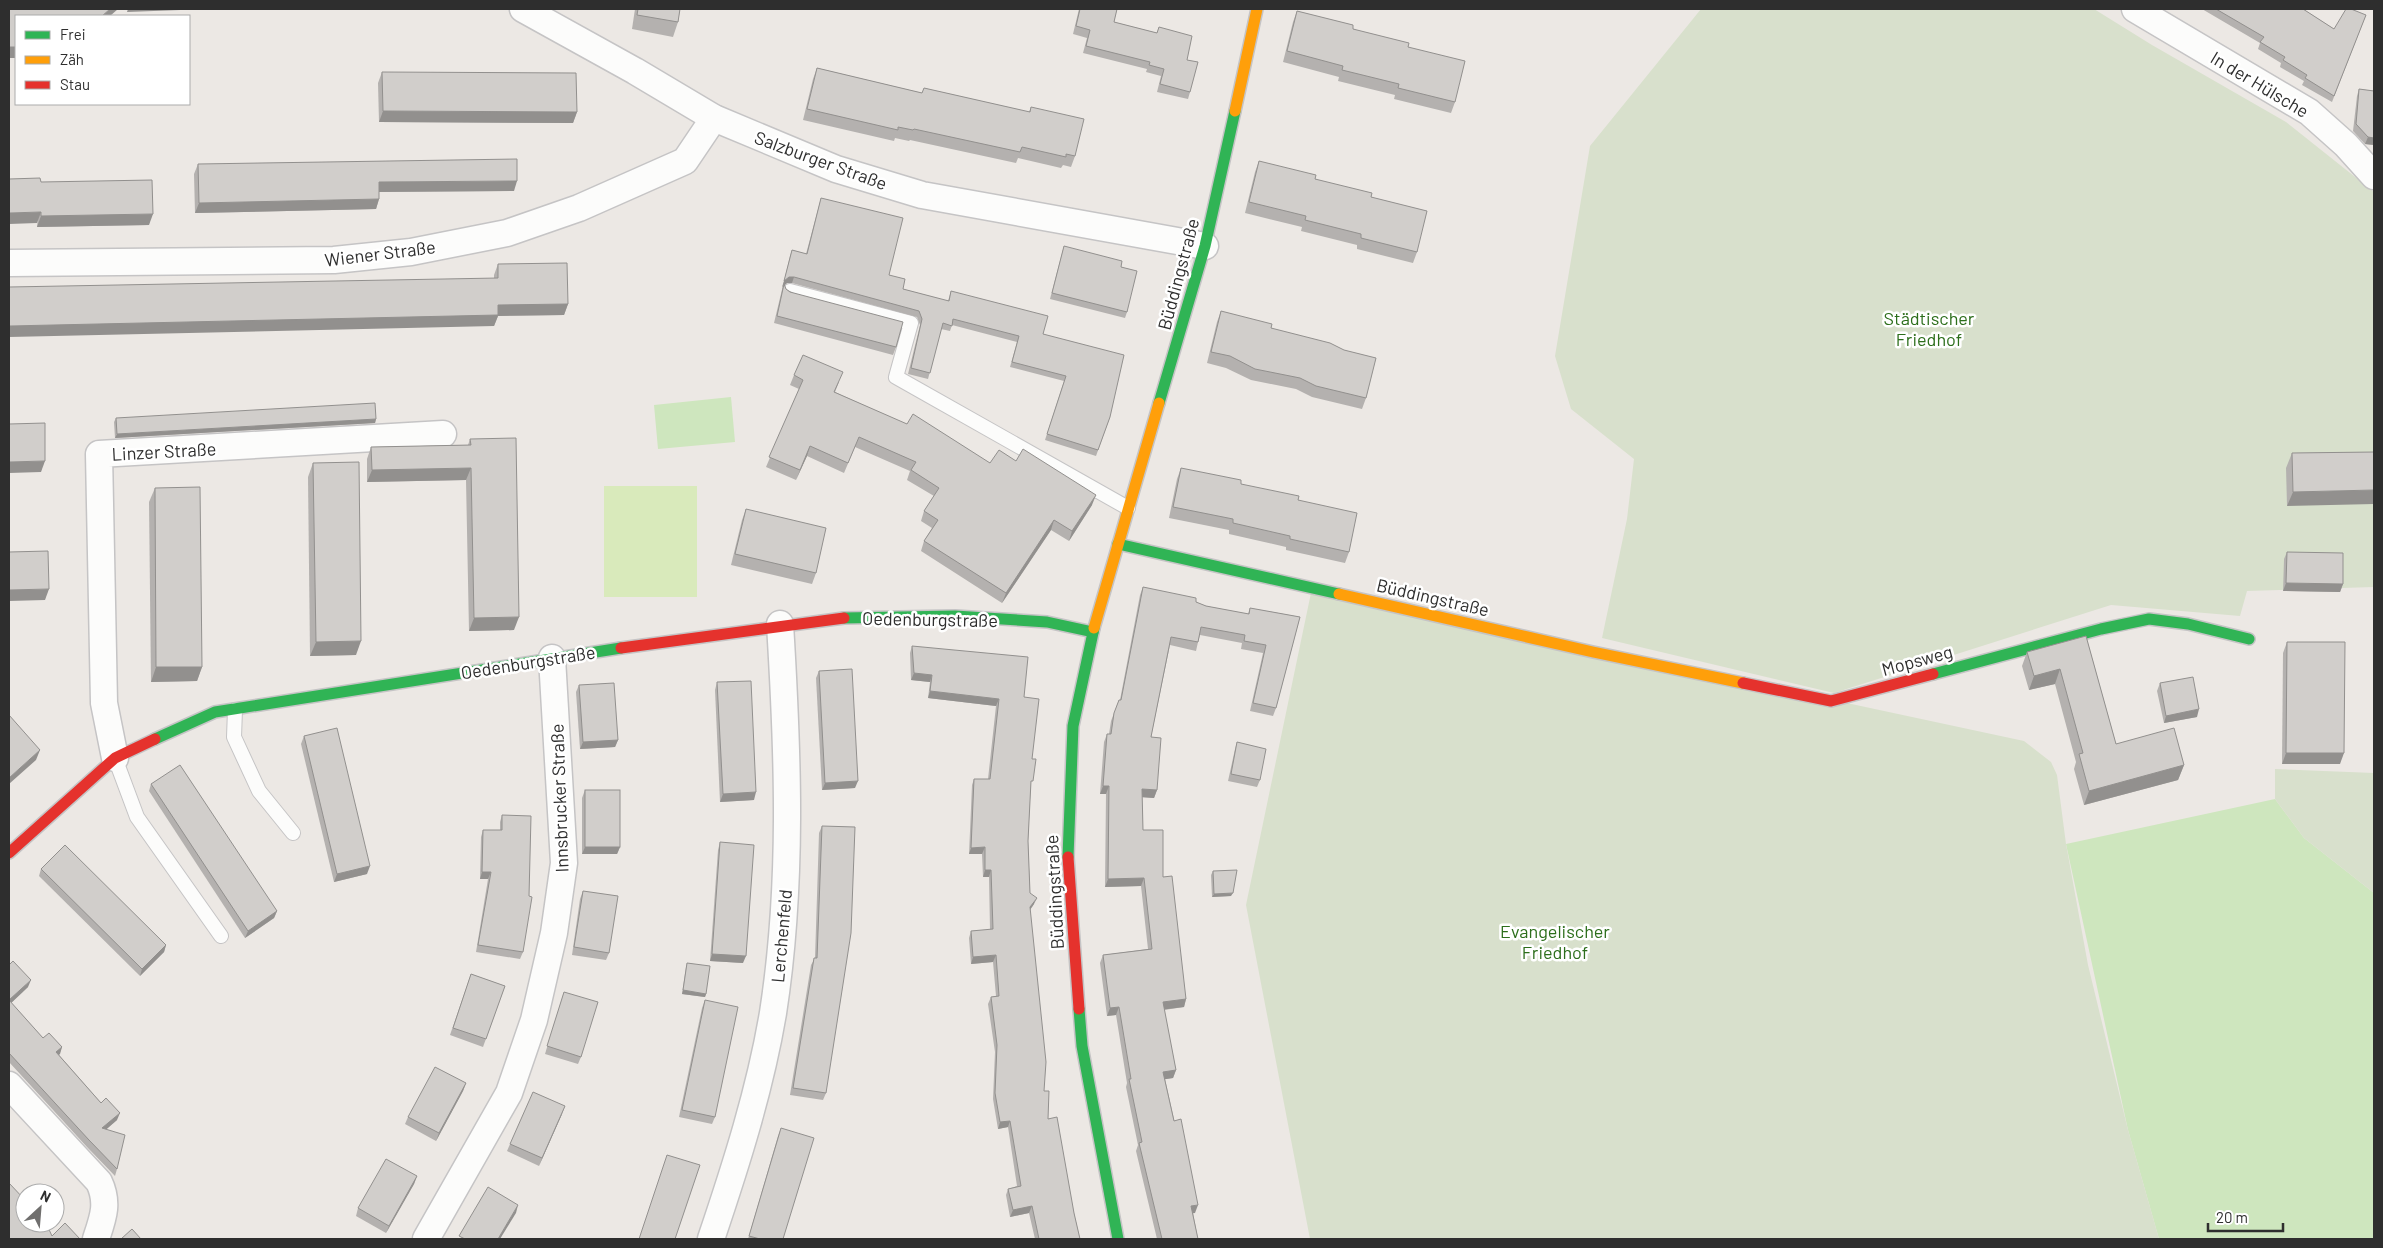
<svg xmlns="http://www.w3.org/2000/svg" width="2383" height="1248" viewBox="0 0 2383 1248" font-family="Barlow,sans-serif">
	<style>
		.green { fill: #cee6be }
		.cemetery { fill: #d8e0cc }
		.pitch { fill: #d9eabb }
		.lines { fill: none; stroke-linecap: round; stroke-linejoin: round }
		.lane-casing { stroke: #c5c4c5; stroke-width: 16 }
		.street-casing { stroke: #c5c4c5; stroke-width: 29 }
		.fast-casing { stroke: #c5c4c5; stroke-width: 14 }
		.slow-casing { stroke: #c5c4c5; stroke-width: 14 }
		.jam-casing { stroke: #c5c4c5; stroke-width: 14 }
		.lane { stroke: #fcfcfb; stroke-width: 14 }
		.street { stroke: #fcfcfb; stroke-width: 26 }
		.fast { stroke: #30b455; stroke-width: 11 }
		.slow { stroke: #ff9f0a; stroke-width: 11 }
		.jam { stroke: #e5322d; stroke-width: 11 }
		.wall { fill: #b4b1af }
		.shaded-wall { fill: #92908e }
		.building { fill: #d1cecb; stroke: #92908e }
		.labels { text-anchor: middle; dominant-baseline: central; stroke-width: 5; stroke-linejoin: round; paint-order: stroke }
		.street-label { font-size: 18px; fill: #2e2e2e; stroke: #fff }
		.park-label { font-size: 18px; fill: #2c6e1b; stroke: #fff }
	</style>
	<rect width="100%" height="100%" fill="#ece8e4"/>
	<!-- green -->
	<g class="green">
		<path d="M731,397L735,442L658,449L654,405Z"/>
		<path d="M2275,799L2304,838L2374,893V1239H2159L2128,1130L2066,844Z"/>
	</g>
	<!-- cemetery -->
	<g class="cemetery">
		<path d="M1701,9H2094L2152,45L2286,122L2374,192V587L2247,591L2240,616L2111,605L1834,693L1602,638L1627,519L1634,459L1571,409L1555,356L1590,146Z"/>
		<path d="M1312,588L2024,741L2051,762L2057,775L2066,844L2088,965L2128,1130L2159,1239H1310L1246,905Z"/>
		<path d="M2275,769L2374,773V893L2304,838L2275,799Z"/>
	</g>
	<!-- pitch -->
	<rect class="pitch" x="604" y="486" width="93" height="111"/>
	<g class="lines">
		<!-- lane casing -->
		<g class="lane-casing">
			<g id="lane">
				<path d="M790,291L911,323L896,377L1128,508"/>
				<path d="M235,710L234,737L259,791L293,833"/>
				<path d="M115,758L137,817L221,936"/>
			</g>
		</g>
		<!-- street casing -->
		<g class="street-casing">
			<g id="street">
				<path d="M523,9L635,71L714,118L836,169L922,195L1205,246"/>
				<path d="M2135,9L2309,112L2346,145L2374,176"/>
				<path d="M9,263L334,260L411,252L507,233L579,208L685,161L714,118"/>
				<path d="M115,758L104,703L99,454L443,434"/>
				<path d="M9,1085L99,1182C109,1203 103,1218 96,1239"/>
				<path d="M426,1239L509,1093L534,1020L554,933L564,863L552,658"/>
				<path d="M711,1239C736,1165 760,1090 773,1013C793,884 788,754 780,624"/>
			</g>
		</g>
		<!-- fast casing -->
		<g class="fast-casing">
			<g id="fast">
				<path d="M1159,403L1205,246L1235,111"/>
				<path d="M1118,544L1339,594"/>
				<path d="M844,618L955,616L1047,622L1093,632"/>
				<path d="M1933,674L2101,629L2149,619L2188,624L2249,639"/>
				<path d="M155,739L215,712L621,648"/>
				<path d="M1068,857L1073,726L1094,628"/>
				<path d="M1079,1009L1082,1046L1118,1239"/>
			</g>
		</g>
		<!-- slow casing -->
		<g class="slow-casing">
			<g id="slow">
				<path d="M1235,111L1257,9"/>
				<path d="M1339,594L1593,652L1743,683"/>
				<path d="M1094,628L1159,403"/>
			</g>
		</g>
		<!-- jam casing -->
		<g class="jam-casing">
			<g id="jam">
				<path d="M621,648L844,618"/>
				<path d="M1743,683L1831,701L1933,674"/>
				<path d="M9,853L115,758L155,739"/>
				<path d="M1068,857L1079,1009"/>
			</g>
		</g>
		<!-- lane -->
		<use href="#lane" class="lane"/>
		<!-- street -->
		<use href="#street" class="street"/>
		<!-- fast -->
		<use href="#fast" class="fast"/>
		<!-- slow -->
		<use href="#slow" class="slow"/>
		<!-- jam -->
		<use href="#jam" class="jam"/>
	</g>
	<!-- wall -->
	<g class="wall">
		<path d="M635,9H680L678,22L673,37L632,29Z"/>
		<path d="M1079,9H1117L1114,22L1157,33L1159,27L1187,60L1190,92L1188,99L1157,92L1161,76L1146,72L1147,69L1083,53L1087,38L1073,34Z"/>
		<path d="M2202,9H2303L2334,29L2366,15L2332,102L2302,85L2304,81L2280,67L2281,63L2258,49L2260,43Z"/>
		<path d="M1297,11L1408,47L1455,102L1451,113L1394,99L1395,95L1338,81L1339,77L1283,62L1293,22Z"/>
		<path d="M817,68L922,93L924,88L1029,112L1031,107L1075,156L1071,167L1063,165L1061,168L1018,158L1016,163L910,140L909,141L895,138L894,141L803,120L813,79Z"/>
		<path d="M382,72L577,112L573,123L379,122L378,83Z"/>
		<path d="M2359,89L2374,91V145L2365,144L2353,131L2357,96Z"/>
		<path d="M1259,161L1371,197L1417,252L1413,263L1357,249V245L1301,231L1302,227L1245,213L1255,172Z"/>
		<path d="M198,164L514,191L379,192V199L376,209L195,213L194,174Z"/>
		<path d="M41,182L149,225L37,227Z"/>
		<path d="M821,198L889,275L903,289L948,301L951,291L1043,334L1110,417L1096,456L1045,440L1064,381L1010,367L1017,342L952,325L950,331L941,329L928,379L908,374L920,325L917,317L792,283H787L785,285L786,289L896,347L893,355L774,323L790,256L792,250L806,254Z"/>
		<path d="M1064,246L1121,267L1127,312L1125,318L1050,299L1062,253Z"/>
		<path d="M498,264L568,304L564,315L498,316L494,326V275Z"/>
		<path d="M1221,311L1271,328L1366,398L1362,409L1312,397L1296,389L1251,380L1226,368L1207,363L1217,322Z"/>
		<path d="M794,375L839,382L835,392L990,463L1016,461L1092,505L1069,541L1051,530L1002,603L921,551L924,541L932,528L921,521L924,511L934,496L907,480L910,471L855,447L844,473L807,456L796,480L766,467L799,389L790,385Z"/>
		<path d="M116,418L376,419L375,423L115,438L114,422Z"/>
		<path d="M470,439L514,630L469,631L466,480L367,482V459L371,447L468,445Z"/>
		<path d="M2374,452L2287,506L2286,468L2292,453Z"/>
		<path d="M313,463L356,655L310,656L308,477Z"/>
		<path d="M1181,468L1298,500L1349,552L1345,563L1286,550V547L1229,534V530L1169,518L1177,479Z"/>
		<path d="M155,488L202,667L197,681L151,682L149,502Z"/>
		<path d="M746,509L816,573L812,584L731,565L742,520Z"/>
		<path d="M2287,552L2343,584L2340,592L2283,591L2284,559Z"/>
		<path d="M1143,587L1196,602L1206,606L1248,614L1250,608L1300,617L1276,708L1273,716L1250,711L1263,653L1241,649L1242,643L1200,635L1198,642L1196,651L1170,645L1151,737L1157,790L1154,798L1142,797L1143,830L1163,877L1186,999L1184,1007L1164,1010L1176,1070L1173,1078L1165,1079L1195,1213H1193L1198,1239H1157L1136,1151L1138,1145L1126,1087L1127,1083L1116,1015L1107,1016L1100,963L1103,955L1148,949L1141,886L1105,887L1106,794H1100L1104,742L1107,734H1109L1111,721L1119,700H1120L1140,595Z"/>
		<path d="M2086,636L2116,744L2184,765L2178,780L2084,805L2074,769L2076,762L2055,684L2029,690L2022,666L2027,652Z"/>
		<path d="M2287,642L2340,764H2282L2283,653Z"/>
		<path d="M912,646L1024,697L1032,759L1028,841L1030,893L1034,904L1030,910L1044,1091L1048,1119L1074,1213L1080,1239H1035L1029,1213L1010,1217L1006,1195L1008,1189L1017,1186L1008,1127L998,1129L993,1099L995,1052L988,1004L991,997L996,996L993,962L971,964L969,938L971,931L990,930L989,877H983L982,854H969L972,785L974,779H988L996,706L928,698L930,682L911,680L910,653Z"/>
		<path d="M819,671L855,788L822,790L816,678Z"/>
		<path d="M717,682L754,800L720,802L715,690Z"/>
		<path d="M2160,683L2197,717L2164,723L2157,691Z"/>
		<path d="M579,685L618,740L615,747L580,749L576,692Z"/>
		<path d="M304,736L367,874L334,882L301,744Z"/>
		<path d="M1237,742L1260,780L1257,787L1228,781L1235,749Z"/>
		<path d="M151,784L277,911L274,918L245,938L149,791Z"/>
		<path d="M585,790L620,847L617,854H582V798Z"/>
		<path d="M502,815L523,952L520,959L476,952L488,879H480L481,837L483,830H500V822Z"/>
		<path d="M822,826L826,1093L823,1100L790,1095L811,965L815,958L819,833Z"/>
		<path d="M720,842L743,963L710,961L718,850Z"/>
		<path d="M41,869L166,945L164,952L140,976L39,876Z"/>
		<path d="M1213,871L1231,896L1212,897L1211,875Z"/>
		<path d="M583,891L609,953L606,960L572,955L580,899Z"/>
		<path d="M687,963L706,994L705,997L682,994L686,967Z"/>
		<path d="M9,965L28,987L11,1003L43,1038L62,1047L59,1055L101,1103L117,1120L106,1129L117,1169L115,1176L87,1147L9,1062Z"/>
		<path d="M471,974L505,986L483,1047L450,1035Z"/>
		<path d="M564,992L581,1057L578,1064L545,1054Z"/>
		<path d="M705,1000L715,1117L712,1124L679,1117L702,1008Z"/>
		<path d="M466,1083L463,1091L436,1141L405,1124L408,1117Z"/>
		<path d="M562,1114L539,1166L507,1151L510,1144Z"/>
		<path d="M781,1128L783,1239H748L778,1136Z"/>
		<path d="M417,1176L414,1184L386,1233L356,1216L358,1208Z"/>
	</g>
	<!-- shaded-wall -->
	<g class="shaded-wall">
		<path d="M110,9H118L110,16H102Z"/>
		<path d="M128,9H207L127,12Z"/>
		<rect x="9" y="47" width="7" height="11"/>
		<path d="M383,111L577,112L573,123L379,122Z"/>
		<path d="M2368,137L2374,138V145L2365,144Z"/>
		<path d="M517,181L514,191L375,192L379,182Z"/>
		<path d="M379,199L376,209L195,213L199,203Z"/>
		<path d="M41,212L37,223L9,224V213Z"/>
		<path d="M153,214L149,225L37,227L41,216Z"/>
		<path d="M789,277H794L792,283H787L782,287L784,281Z"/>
		<path d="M568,304L564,315L498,316L494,326L9,337V326L498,305Z"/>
		<path d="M376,419L375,423L115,438L117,434Z"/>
		<path d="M810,446L807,456L796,480L800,470Z"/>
		<path d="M45,461L41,472L9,473V462Z"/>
		<path d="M471,468L466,480L367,482L372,470Z"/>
		<path d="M2374,490V504L2287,506L2293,492Z"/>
		<path d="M1096,495L1092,505L1069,541L1072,531Z"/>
		<path d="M1054,520L1051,530L1002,603L1006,593Z"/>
		<path d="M2286,583L2343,584L2340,592L2283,591Z"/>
		<path d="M49,589L45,600L9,601V590Z"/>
		<path d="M519,617L514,630L469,631L474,618Z"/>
		<path d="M361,641L356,655L310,656L316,642Z"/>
		<path d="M156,667H202L197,681L151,682Z"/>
		<path d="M2060,669L2055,684L2029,690L2034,676Z"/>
		<path d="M914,673L932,675L930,682L911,680Z"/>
		<path d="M930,691L999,699L996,706L928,698Z"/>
		<path d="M2199,709L2197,717L2164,723L2166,716Z"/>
		<path d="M618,740L615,747L580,749L583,742Z"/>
		<path d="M40,750L36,760L9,784V778Z"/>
		<path d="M2286,753H2344L2340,764H2282Z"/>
		<path d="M2184,765L2178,780L2084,805L2089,791Z"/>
		<path d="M858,781L855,788L822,790L825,783Z"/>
		<path d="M1103,786H1109L1106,794H1100Z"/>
		<path d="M1142,789L1157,790L1154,798L1139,797Z"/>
		<path d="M756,792L754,800L720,802L723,794Z"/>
		<path d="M585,847H620L617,854H582Z"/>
		<path d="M985,847L982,854H969L971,848Z"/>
		<path d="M370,866L367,874L334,882L337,874Z"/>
		<path d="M985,870H991L989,877H983Z"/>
		<path d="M482,872H491L488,879H480Z"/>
		<path d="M1144,878L1141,886L1105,887L1108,879Z"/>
		<path d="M1233,893L1231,896L1212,897L1214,894Z"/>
		<path d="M1037,898L1034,904L1027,914L1030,907Z"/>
		<path d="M277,911L274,918L245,938L248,931Z"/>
		<path d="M166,945L164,952L140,976L142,969Z"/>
		<path d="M712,954L746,956L743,963L710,961Z"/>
		<path d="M996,955L993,962L971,964L973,957Z"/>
		<path d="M31,980L28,987L9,1005V1000Z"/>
		<path d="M683,990L706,994L705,997L682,994Z"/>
		<path d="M1186,999L1184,1007L1160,1010L1163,1002Z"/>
		<path d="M1119,1007L1116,1015L1107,1016L1110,1008Z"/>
		<path d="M62,1047L60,1054L54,1059L56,1052Z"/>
		<path d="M1176,1070L1173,1078L1160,1080L1163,1072Z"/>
		<path d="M466,1083L463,1091L436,1141L439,1133Z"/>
		<path d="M565,1106L562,1114L539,1166L542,1158Z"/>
		<path d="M120,1113L117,1120L100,1135L102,1128Z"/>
		<path d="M1010,1121L1008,1127L998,1129L1000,1122Z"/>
		<path d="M417,1176L414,1184L386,1233L389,1226Z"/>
		<path d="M518,1205L516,1213L500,1239H498Z"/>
		<path d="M1198,1205L1195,1213L1188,1214L1191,1206Z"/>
		<path d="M1032,1206L1029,1213L1010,1217L1013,1210Z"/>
	</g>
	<!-- building -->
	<g class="building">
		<path d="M9,9H110L102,16H16V47H9Z"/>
		<path d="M638,9H680L678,22L637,15Z"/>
		<path d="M1080,9H1117L1114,22L1157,33L1159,27L1192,36L1187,60L1198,62L1190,92L1160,84L1164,69L1149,65L1150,62L1086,46L1090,30L1076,26Z"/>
		<path d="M2216,9H2303L2334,29L2346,9H2351L2366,15L2334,96L2305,78L2307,75L2283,60L2285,57L2260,42L2264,37Z"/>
		<path d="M1297,11L1353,25V29L1409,43L1408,47L1465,61L1455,102L1398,88L1399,84L1342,70L1343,66L1287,51Z"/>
		<path d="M817,68L922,93L924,88L1030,112L1031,107L1084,119L1075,156L1066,154V157L1022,147L1020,152L914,129L913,130L898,127V130L807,109Z"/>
		<path d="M382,72L576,73L577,112L383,111Z"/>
		<path d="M2359,89L2374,91V138L2368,137L2356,124Z"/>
		<path d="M517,159V181L379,182V199L199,203L198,164Z"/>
		<path d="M1259,161L1316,175L1315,179L1372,193L1371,197L1427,211L1417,252L1361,238V234L1305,220L1306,216L1249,202Z"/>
		<path d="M40,178L41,182L152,180L153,214L41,216V212L9,213V179Z"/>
		<path d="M821,198L903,218L889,275L905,279L903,289L949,301L951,291L1048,316L1043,334L1124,355L1110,417L1098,450L1047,434L1066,376L1012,362L1019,336L953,319L952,326L943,323L930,373L911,368L922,319L919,311L794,277H789L784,281L792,250L807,254Z"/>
		<path d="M1064,246L1122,261L1121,267L1137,271L1127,312L1052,293Z"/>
		<path d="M567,263L568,304L498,305V315L9,326V287L498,278V264Z"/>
		<path d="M784,284L786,289L790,292L903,322L896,347L777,316Z"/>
		<path d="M1221,311L1272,324L1271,328L1330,343L1344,350L1376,358L1366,398L1316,386L1300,378L1255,369L1230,356L1211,352Z"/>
		<path d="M803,355L843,372L834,392L907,424L913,414L990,463L999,450L1016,461L1023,449L1096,495L1072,531L1054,520L1006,593L924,541L938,520L924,511L939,488L911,470L916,462L859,437L848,463L810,446L800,470L769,457L803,380L794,375Z"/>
		<path d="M375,403L376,419L117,434L116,418Z"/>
		<path d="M45,423V461L9,462V424Z"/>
		<path d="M516,438L519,617L474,618L471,468L372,470L371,447L471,445L470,439Z"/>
		<path d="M2374,452V490L2293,492L2292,453Z"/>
		<path d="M359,462L361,641L316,642L313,463Z"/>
		<path d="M1181,468L1241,480V484L1299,496L1298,500L1357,513L1349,552L1290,539V536L1233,523V519L1173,507Z"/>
		<path d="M200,487L202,667H156L155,488Z"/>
		<path d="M746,509L826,528L816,573L735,554Z"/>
		<path d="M48,551L49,589L9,590V552Z"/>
		<path d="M2287,552L2343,553V584L2286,583Z"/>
		<path d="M1143,587L1196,598V602L1206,606L1249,614L1250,608L1300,617L1276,708L1253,703L1266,645L1244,641L1245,635L1201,627L1198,642L1171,637L1151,737L1161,738L1157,790L1142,789L1143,830H1163V877L1172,876L1186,999L1163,1002L1176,1070L1163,1072L1174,1121L1181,1119L1198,1205L1191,1206L1198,1239H1162L1139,1143L1142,1142L1129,1079H1131L1119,1007L1110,1008L1103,955L1152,949L1144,878L1108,879L1109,786H1103L1107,734H1111L1114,713L1119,700H1121Z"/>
		<path d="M2086,636L2116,744L2174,728L2184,765L2089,791L2079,754L2083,753L2060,669L2034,676L2027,652Z"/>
		<path d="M2287,642H2345L2344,753H2286Z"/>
		<path d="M912,646L1028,657L1024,697L1039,699L1032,759H1036L1033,781H1031L1028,841L1030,893L1037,898L1030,907L1046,1062L1044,1091H1049L1048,1119L1057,1117L1074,1213L1080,1239H1039L1032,1206L1013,1210L1008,1189L1021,1186L1010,1121L1000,1122L995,1093L997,1045L991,997L999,996L996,955L973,957L971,931L993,929L991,870H985V847L971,848L974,779H990L999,699L930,691L932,675L914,673Z"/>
		<path d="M852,669L858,781L825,783L819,671Z"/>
		<path d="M2193,677L2199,709L2166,716L2160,683Z"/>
		<path d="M751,681L756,792L723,794L717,682Z"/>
		<path d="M614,683L618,740L583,742L579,685Z"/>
		<path d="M9,715L40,750L9,778Z"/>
		<path d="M337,728L370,866L337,874L304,736Z"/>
		<path d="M1237,742L1266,749L1260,780L1231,774Z"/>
		<path d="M180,765L277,911L248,931L151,784Z"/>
		<rect x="585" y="790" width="35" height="57"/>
		<path d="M502,815L531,816L529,896L532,897L523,952L478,945L491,872H482L483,830H502Z"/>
		<path d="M822,826L855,827L851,933L826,1093L793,1088L814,958H817Z"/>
		<path d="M720,842L754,845L746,956L712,954Z"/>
		<path d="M65,845L166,945L142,969L41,869Z"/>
		<path d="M1237,870L1233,893L1214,894L1213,871Z"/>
		<path d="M583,891L618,896L609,953L574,947Z"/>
		<path d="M13,961L31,980L9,1000V965Z"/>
		<path d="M687,963L710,966L706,994L683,990Z"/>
		<path d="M471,974L505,986L486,1039L453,1028Z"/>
		<path d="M564,992L598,1002L581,1057L547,1046Z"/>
		<path d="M9,1000L43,1038L49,1033L62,1047L56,1052L101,1103L106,1098L120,1113L102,1128L125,1135L117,1169L89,1140L9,1053Z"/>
		<path d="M705,1000L738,1007L715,1117L682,1110Z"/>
		<path d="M435,1067L466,1083L439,1133L408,1117Z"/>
		<path d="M533,1092L565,1106L542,1158L510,1144Z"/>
		<path d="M781,1128L814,1138L783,1239H760L749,1236Z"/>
		<path d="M667,1155L700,1165L675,1239H639Z"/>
		<path d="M386,1159L417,1176L389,1226L358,1208Z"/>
		<path d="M9,1183L25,1200V1223H46L52,1236L65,1223L80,1239H9Z"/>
		<path d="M488,1187L518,1205L498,1239H465L459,1236Z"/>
		<path d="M132,1229L141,1239H121Z"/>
	</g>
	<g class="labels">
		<!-- street labels -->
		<g class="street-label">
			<text transform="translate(2260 84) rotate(31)">In der Hülsche</text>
			<text transform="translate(821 160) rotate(20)">Salzburger Straße</text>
			<text transform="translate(380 253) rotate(-7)">Wiener Straße</text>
			<text transform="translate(1178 274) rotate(-75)">Büddingstraße</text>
			<text transform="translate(164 451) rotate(-3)">Linzer Straße</text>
			<text transform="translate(1433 597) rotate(13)">Büddingstraße</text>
			<text transform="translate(930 619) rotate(1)">Oedenburgstraße</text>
			<text transform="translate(1917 660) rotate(-15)">Mopsweg</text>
			<text transform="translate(528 662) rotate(-9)">Oedenburgstraße</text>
			<text transform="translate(559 798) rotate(-92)">Innsbrucker Straße</text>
			<text transform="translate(1054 892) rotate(-93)">Büddingstraße</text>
			<text transform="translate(781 936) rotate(-85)">Lerchenfeld</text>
		</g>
		<!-- park labels -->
		<g class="park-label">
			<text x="1929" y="318">Städtischer<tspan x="1929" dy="21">Friedhof</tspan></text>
			<text x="1555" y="931">Evangelischer<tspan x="1555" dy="21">Friedhof</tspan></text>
		</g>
	</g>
	<!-- border -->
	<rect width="2383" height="1248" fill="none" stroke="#2e2e2e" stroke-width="20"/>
	<!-- legend -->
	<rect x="15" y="15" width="175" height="90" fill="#ffffff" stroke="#ababab"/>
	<rect x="25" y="31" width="25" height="8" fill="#30b455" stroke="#ababab"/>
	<text x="60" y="40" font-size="15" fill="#2e2e2e">Frei</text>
	<rect x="25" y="56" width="25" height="8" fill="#ff9f0a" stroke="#ababab"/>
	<text x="60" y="65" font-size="15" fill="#2e2e2e">Zäh</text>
	<rect x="25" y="81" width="25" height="8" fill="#e5322d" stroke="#ababab"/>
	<text x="60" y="90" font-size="15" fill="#2e2e2e">Stau</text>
	<!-- north arrow -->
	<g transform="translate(40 1208) rotate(26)"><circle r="24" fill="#ffffff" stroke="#ababab"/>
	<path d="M0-4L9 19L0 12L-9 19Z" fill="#706f6e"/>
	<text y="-8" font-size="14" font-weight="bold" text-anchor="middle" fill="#2e2e2e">N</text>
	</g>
	<!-- scale -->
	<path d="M2208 1223v8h75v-8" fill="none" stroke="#2e2e2e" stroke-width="2.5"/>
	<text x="2216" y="1223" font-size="15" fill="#2e2e2e" stroke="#ffffff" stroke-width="4" paint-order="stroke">20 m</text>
</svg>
